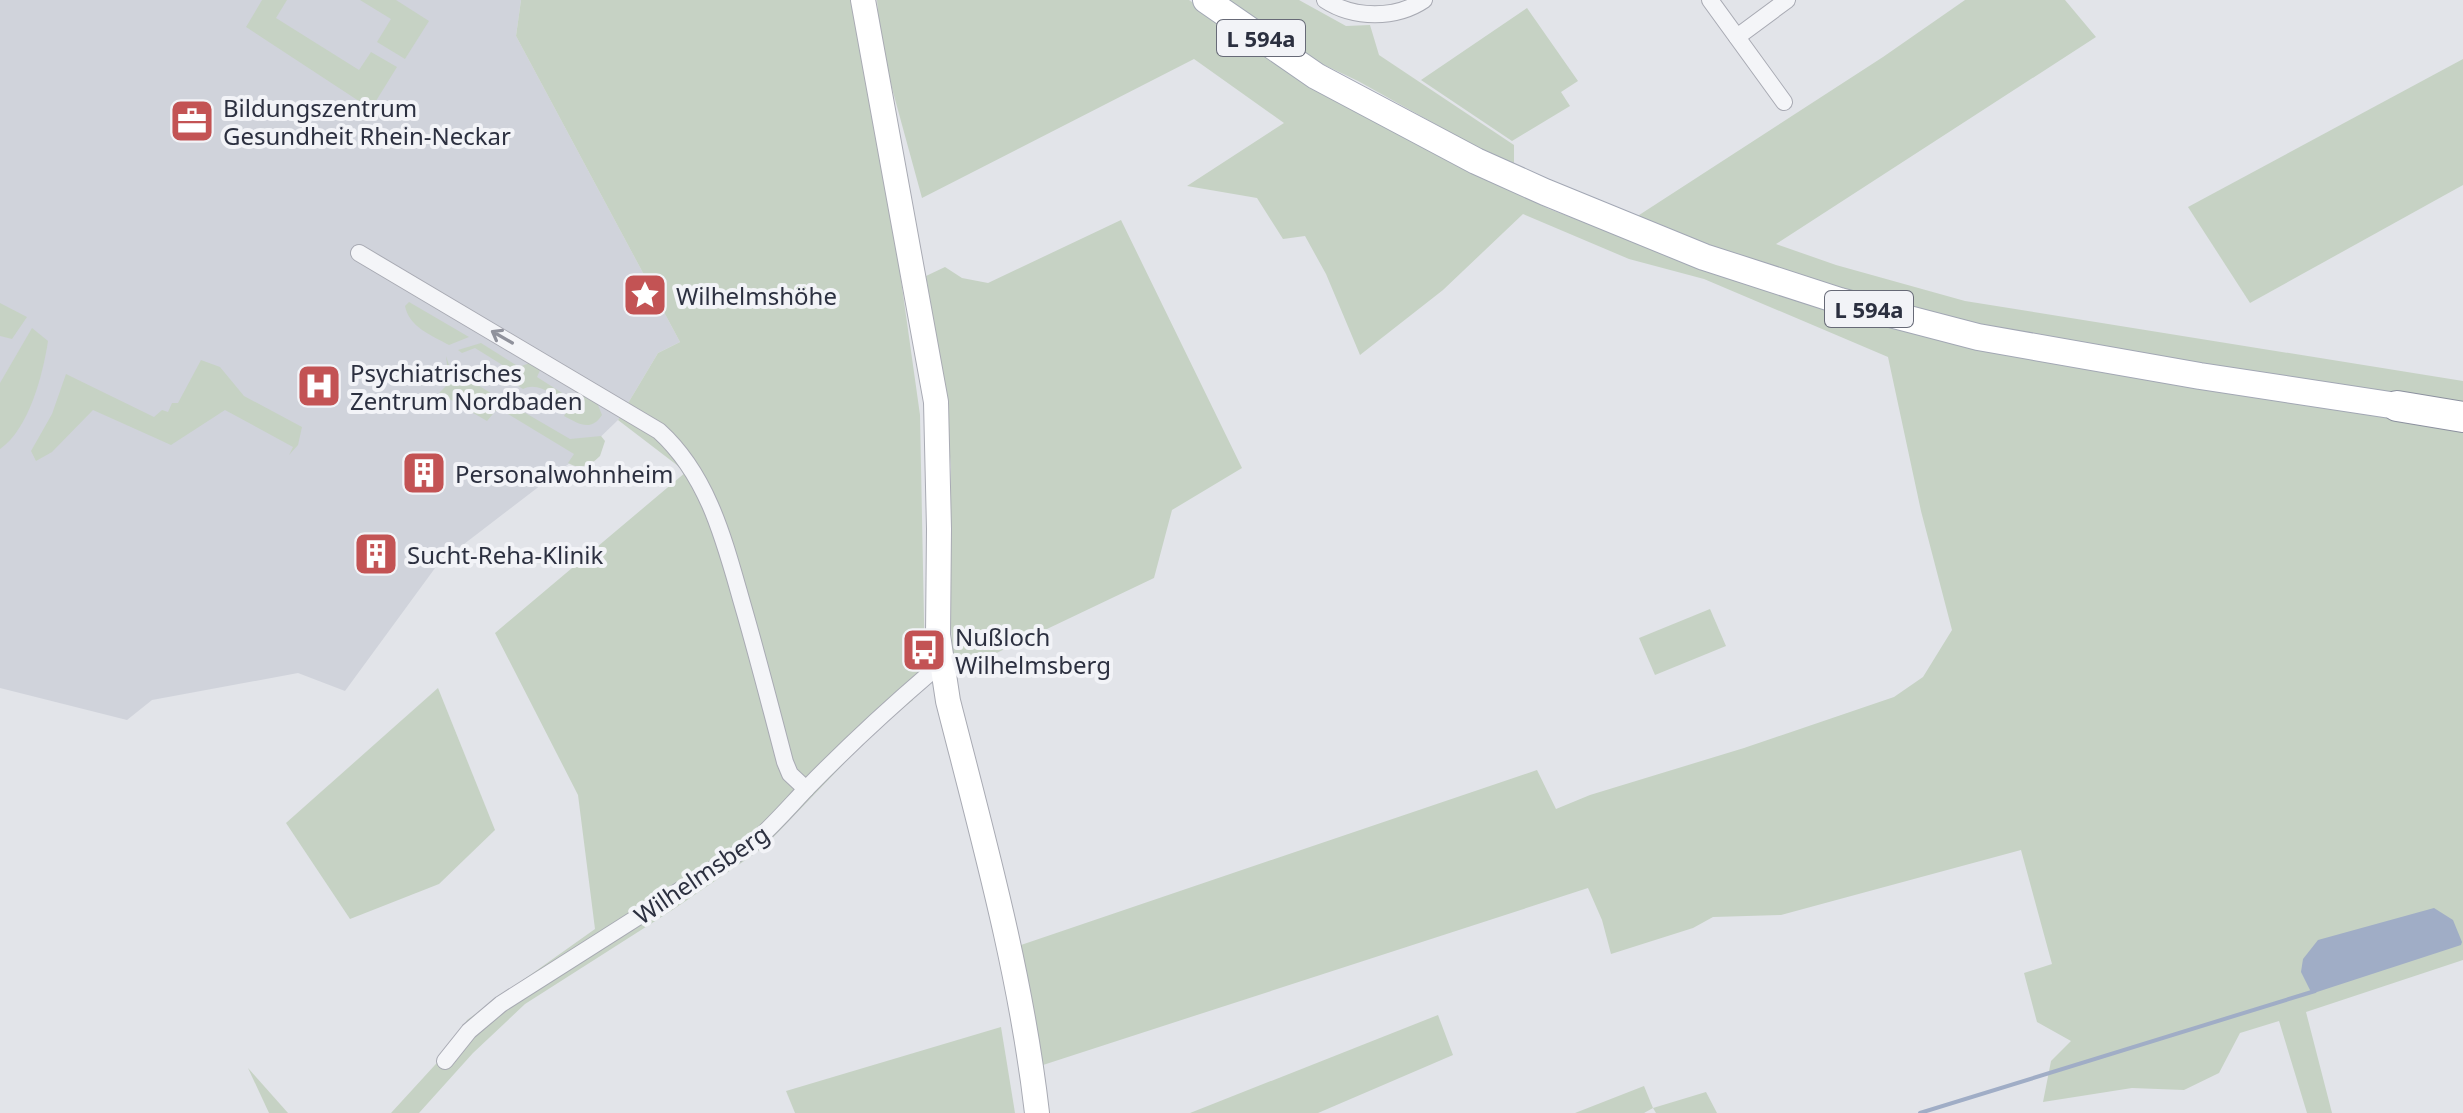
<svg xmlns="http://www.w3.org/2000/svg" width="2463" height="1113" viewBox="0 0 2463 1113" font-family="'Noto Sans',sans-serif">
	<style>
		.built { fill: #d0d3db }
		.green { fill: #c6d2c4 }
		.water { fill: #a0adc6 }
		.lines { fill: none; stroke-linecap: round; stroke-linejoin: round }
		.stream { stroke: #a0adc6; stroke-width: 4 }
		.street-casing { stroke: #a8aab3; stroke-width: 18 }
		.secondary-casing { stroke: #a8aab3; stroke-width: 26 }
		.primary-casing { stroke: #a2a7b4; stroke-width: 28 }
		.highway-casing { stroke: #8b909e; stroke-width: 32 }
		.street { stroke: #f4f5f8; stroke-width: 16 }
		.secondary { stroke: #fff; stroke-width: 24 }
		.primary { stroke: #fff; stroke-width: 26 }
		.highway { stroke: #fff; stroke-width: 30 }
		.oneway { stroke: #90929c }
		.labels { text-anchor: middle; dominant-baseline: central; stroke-width: 8; stroke-linejoin: round; paint-order: stroke }
		.shield { fill: #f2f3f7; stroke: #676a77; stroke-width: 2 }
		.shield-label { font-size: 22px; font-weight: bold; fill: #2c3040 }
		.poi-label { font-size: 24px; fill: #2c3040; stroke: #f2f3f7; text-anchor: start }
		.street-label { font-size: 24px; fill: #2c3040; stroke: #f2f3f7 }
	</style>
	<rect width="100%" height="100%" fill="#e2e4e9"/>
	<!-- built -->
	<path class="built" d="M0,0H521L516,36L680,342L658,353L618,420L588,449L438,564L345,691L298,673L152,700L127,720L0,688Z"/>
	<!-- green -->
	<g class="green">
		<path d="M262,0H287L276,18L359,70L371,52L397,67L371,109L246,27Z"/>
		<path d="M360,0H396L429,21L405,59L377,42L391,19Z"/>
		<path d="M521,0H852L895,237L920,415L925,670L898,692L913,700L879,727L763,848L674,909L525,1004L473,1053L419,1113H391L456,1042L467,1020L595,929L578,795L495,633L686,472L618,420L658,353L680,342L516,36Z"/>
		<path d="M877,0H1189L1290,68L1481,176L1549,209L1696,265L2463,426V960L2306,1012L2332,1113H2307L2279,1021L2240,1033L2219,1073L2184,1090L2132,1088L2043,1102L2051,1061L2071,1041L2037,1022L2024,973L2052,964L2021,850L1781,915L1713,917L1693,928L1611,954L1602,920L1588,888L1043,1065L1021,945L1537,770L1556,809L1590,795L1744,748L1894,697L1923,677L1952,630L1921,511L1888,357L1704,279L1629,259L1523,214L1443,290L1360,355L1326,274L1305,236L1283,239L1257,198L1187,186L1284,123L1194,59L922,198L881,48Z"/>
		<path d="M1221,0H1299L1346,26L1370,25L1379,55L1514,145V168L1358,81L1316,61Z"/>
		<path d="M1965,0H2065L2096,37L1776,244L1836,265L1965,301L2463,381V404L2312,383L1986,326L1867,296L1709,247L1633,219L1883,57Z"/>
		<path d="M1527,8L1578,81L1561,92L1570,106L1512,141L1421,80Z"/>
		<path d="M2463,59V185L2250,303L2188,207Z"/>
		<path d="M1121,220L1242,468L1172,510L1154,578L965,668H954L949,598L951,467L941,363L926,276L945,267L962,278L988,283Z"/>
		<path d="M409,302L469,337L449,345C431,335 409,327 405,306Z"/>
		<path d="M0,303L27,317L12,339L0,336Z"/>
		<path d="M32,328L48,341C43,374 29,429 0,449V383Z"/>
		<path d="M481,343L519,367L532,362L541,368L537,377L570,398L582,391L596,400L602,415C591,432 579,424 564,416L570,406C556,397 539,381 523,389L515,384L520,376L475,348L462,353L458,350Z"/>
		<path d="M446,356L450,368L507,403L513,394L519,398L522,411L570,439L601,436L605,441L600,456C590,466 580,470 568,463L574,454L498,408L487,421L439,393L449,383Z"/>
		<path d="M201,360L220,367L244,396L302,427L298,445L289,455L293,447L225,410L171,445L93,410L52,452L36,461L31,451L52,414L66,374L154,417L162,410L168,412L172,403H178Z"/>
		<path d="M1710,609L1726,646L1655,675L1639,638Z"/>
		<path d="M438,688L495,830L439,884L350,919L286,823Z"/>
		<path d="M1438,1015L1453,1055L1318,1113H1190Z"/>
		<path d="M1001,1027L1015,1113H795L786,1091Z"/>
		<path d="M248,1068L288,1113H269Z"/>
		<path d="M1644,1086L1653,1108L1706,1092L1717,1113H1656L1653,1108L1644,1113H1575Z"/>
	</g>
	<!-- water -->
	<path class="water" d="M2434,908L2453,920L2462,942L2461,945L2317,992H2311L2301,972L2303,959L2318,940Z"/>
	<g class="lines">
		<!-- stream -->
		<path class="stream" d="M1920,1113L2315,991"/>
		<!-- street casing -->
		<g class="street-casing">
			<g id="street">
				<path d="M1325,0C1354,19 1396,19 1424,0"/>
				<path d="M1710,0L1784,102"/>
				<path d="M1737,37L1787,0"/>
				<path d="M359,253L659,431C711,478 726,548 745,613C759,662 772,712 785,762L790,774L806,789"/>
				<path d="M445,1061L469,1031L501,1004L751,845C774,825 788,808 808,787C847,747 888,709 930,673L941,666"/>
			</g>
		</g>
		<!-- secondary casing -->
		<g class="secondary-casing">
			<path id="secondary" d="M863,0L936,402L939,529L938,635L948,701C983,838 1021,973 1037,1113"/>
		</g>
		<!-- primary casing -->
		<g class="primary-casing">
			<path id="primary" d="M1206,0L1316,76L1476,161L1545,192L1704,257L1840,301L1978,337L2200,376L2397,406"/>
		</g>
		<!-- highway casing -->
		<g class="highway-casing">
			<path id="highway" d="M2397,406L2463,417"/>
		</g>
		<!-- street -->
		<use href="#street" class="street"/>
		<!-- secondary -->
		<use href="#secondary" class="secondary"/>
		<!-- primary -->
		<use href="#primary" class="primary"/>
		<!-- highway -->
		<use href="#highway" class="highway"/>
	</g>
	<!-- one-way arrows -->
	<defs><path id="oneway-shaft" d="M-6 0H5M1.5-3L5.5 0L1.5 3" fill="none" stroke-width="1.6" stroke-linecap="round" stroke-linejoin="round" transform="scale(2)"/></defs>
	<use class="oneway" href="#oneway-shaft" transform="translate(502 337) rotate(-150)"/>
	<!-- icons -->
	<defs>
		<g id="office-square" transform="scale(2.3)"><rect x="-9" y="-9" width="18" height="18" rx="4" fill="#c35354" stroke="#f2f3f7"/><path d="M-6-3h4V-5.5h4V-3h4V5H-6ZM-1-4.5V-3h2v-1.5ZM-6 0V1H6V0Z" fill="#fff"/></g>
		<g id="sight-square" transform="scale(2.3)"><rect x="-9" y="-9" width="18" height="18" rx="4" fill="#c35354" stroke="#f2f3f7"/><path d="M0-6L1.8-2.2L6-1.7L2.9 1.2L3.7 5.4L0 3.3L-3.7 5.4L-2.9 1.2L-6-1.7L-1.8-2.2Z" fill="#fff"/></g>
		<g id="hospital-square" transform="scale(2.3)"><rect x="-9" y="-9" width="18" height="18" rx="4" fill="#c35354" stroke="#f2f3f7"/><path d="M-5-5h3v3.5h4V-5h3V5h-3V1.5h-4V5h-3Z" fill="#fff"/></g>
		<g id="building-square" transform="scale(2.3)"><rect x="-9" y="-9" width="18" height="18" rx="4" fill="#c35354" stroke="#f2f3f7"/><path d="M-4-6H4V6H1V3H-1V6H-4ZM-2.5-4.3h1.7v1.8h-1.7ZM.8-4.3h1.7v1.8H.8ZM-2.5-1h1.7V.8h-1.7ZM.8-1h1.7V.8H.8Z" fill="#fff"/></g>
		<g id="bus-square" transform="scale(2.3)"><rect x="-9" y="-9" width="18" height="18" rx="4" fill="#c35354" stroke="#f2f3f7"/><path d="M-5-6H5V4H4V6H2V4H-2V6H-4V4H-5ZM-3.5-4V0h7V-4ZM-3.5 1.2v1.5H-2V1.2ZM2 1.2v1.5H3.5V1.2Z" fill="#fff"/></g>
	</defs>
	<g fill-rule="evenodd">
		<use href="#office-square" x="192" y="121"/>
		<use href="#sight-square" x="645" y="295"/>
		<use href="#hospital-square" x="319" y="386"/>
		<use href="#building-square" x="424" y="473"/>
		<use href="#building-square" x="376" y="554"/>
		<use href="#bus-square" x="924" y="650"/>
	</g>
	<g class="labels">
		<!-- shield labels -->
		<g class="shield">
			<rect x="1217" y="20" width="88" height="36" rx="6"/>
			<rect x="1825" y="291" width="88" height="36" rx="6"/>
		</g>
		<g class="shield-label">
			<text x="1261" y="38">L 594a</text>
			<text x="1869" y="309">L 594a</text>
		</g>
		<!-- poi labels -->
		<g class="poi-label">
			<text x="223" y="107">Bildungszentrum<tspan x="223" dy="28">Gesundheit Rhein-Neckar</tspan></text>
			<text x="676" y="295">Wilhelmshöhe</text>
			<text x="350" y="372">Psychiatrisches<tspan x="350" dy="28">Zentrum Nordbaden</tspan></text>
			<text x="455" y="473">Personalwohnheim</text>
			<text x="407" y="554">Sucht-Reha-Klinik</text>
			<text x="955" y="636">Nußloch<tspan x="955" dy="28">Wilhelmsberg</tspan></text>
		</g>
		<!-- street labels -->
		<g class="street-label">
			<text transform="translate(701 874) rotate(-34)">Wilhelmsberg</text>
		</g>
	</g>
</svg>
